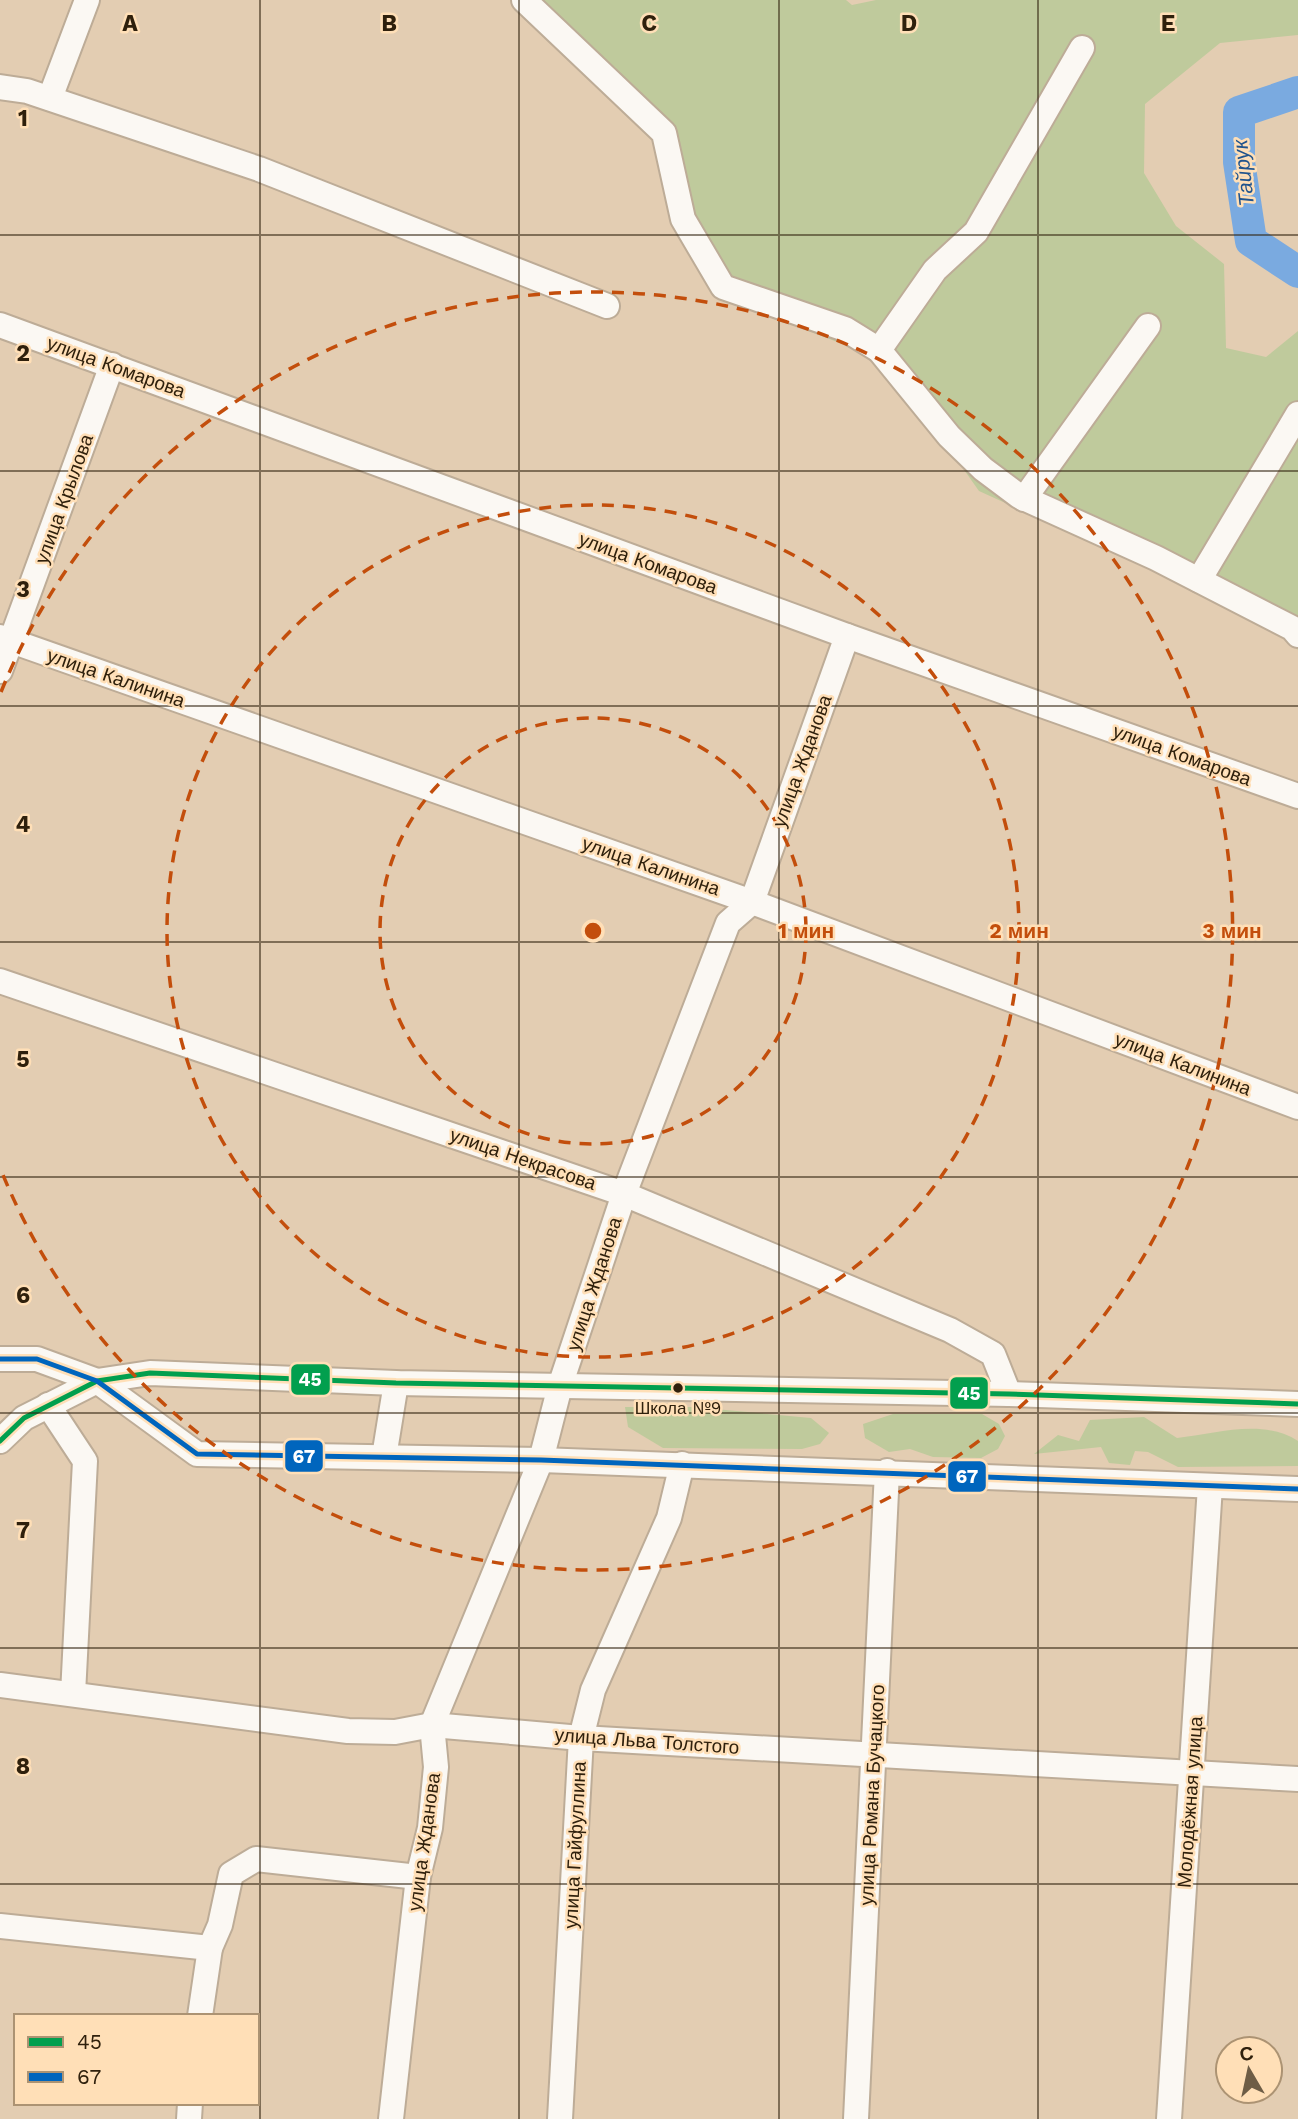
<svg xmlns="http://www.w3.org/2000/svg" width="1298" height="2119" viewBox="0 0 1298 2119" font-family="'Work Sans',sans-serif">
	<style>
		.green { fill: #bfca9c }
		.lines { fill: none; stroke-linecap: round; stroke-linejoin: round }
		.river { stroke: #7aaae0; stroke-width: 32 }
		.minor-casing { stroke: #bdac97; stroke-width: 28 }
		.minor { stroke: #fbf8f3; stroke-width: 24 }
		.bus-1-casing { stroke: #ffdfb7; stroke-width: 10 }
		.bus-2-casing { stroke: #ffdfb7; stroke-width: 10 }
		.bus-1 { stroke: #029f4e; stroke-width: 5 }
		.bus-2 { stroke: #0065bd; stroke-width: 5 }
		.grid { fill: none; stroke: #2f200c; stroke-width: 2; stroke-opacity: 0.55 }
		.ring { fill: none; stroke: #c34e0c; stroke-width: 3.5; stroke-dasharray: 12 9 }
		.bus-dot { fill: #2f200c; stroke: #ffdfb7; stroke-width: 2.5 }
		.labels { text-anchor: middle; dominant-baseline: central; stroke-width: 5; stroke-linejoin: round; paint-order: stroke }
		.bus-label { font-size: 17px; fill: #2f200c; stroke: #ffdfb7 }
		.street-label { font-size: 19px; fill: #2f200c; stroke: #ffdfb7 }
		.water-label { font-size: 21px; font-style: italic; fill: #21548d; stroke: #ffdfb7 }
		.grid-label { font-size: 23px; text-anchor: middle; font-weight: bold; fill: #2f200c; stroke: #ffdfb7; stroke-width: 5; stroke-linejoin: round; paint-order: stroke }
		.centre { fill: #c34e0c; stroke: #ffdfb7; stroke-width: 3.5 }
		.ring-label { font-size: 21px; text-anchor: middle; font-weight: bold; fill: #c34e0c; stroke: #ffdfb7; stroke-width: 5; stroke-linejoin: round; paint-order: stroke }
		.line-badge { stroke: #ffdfb7; stroke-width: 2.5 }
		.badge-label { font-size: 19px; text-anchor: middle; font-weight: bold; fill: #fff }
	</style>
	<rect width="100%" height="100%" fill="#e3cdb2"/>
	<!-- green -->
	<g class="green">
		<path d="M513,0H846L852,5L876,0H1298V35L1220,43L1145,104L1144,173L1176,226L1224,264L1226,348L1266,357L1298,331V650L1274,625L979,491L887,361L714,295L665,194L656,141Z"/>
		<path d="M625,1407H693L811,1418L829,1433L820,1444L802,1449L663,1448L628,1427Z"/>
		<path d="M893,1414H982L999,1424L1005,1436L998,1449L981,1458L933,1457L910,1449L889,1452L865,1438L863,1424Z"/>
		<path d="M1144,1417L1177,1438C1216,1434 1262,1418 1298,1441V1466L1178,1467L1148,1452L1135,1451L1130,1465L1109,1463L1101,1447L1034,1454L1058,1435L1079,1441L1090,1420Z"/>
	</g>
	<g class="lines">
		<!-- river -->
		<path class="river" d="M1298,92L1239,112V162L1251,241L1298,272"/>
		<!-- minor casing -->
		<g class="minor-casing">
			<g id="minor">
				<path d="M524,0L664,133L683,219L723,287L845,329L879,350L949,436L983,469L1019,496L1156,558L1292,628L1298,635"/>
				<path d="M0,87L27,91L259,169L607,306"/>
				<path d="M50,98L87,0"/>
				<path d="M0,325L847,636L1298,796"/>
				<path d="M879,350L935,270L976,232L1082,48"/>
				<path d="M1024,499L1148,326"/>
				<path d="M1199,580L1298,414"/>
				<path d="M0,637L752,902L1298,1107"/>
				<path d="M0,671L112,365"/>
				<path d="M0,981L624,1194L950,1330L993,1354L1009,1394"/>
				<path d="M0,1359H37L97,1381L197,1454L541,1460L1298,1489"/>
				<path d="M48,1405L85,1461L73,1694"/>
				<path d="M0,1441L24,1418L97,1381L150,1373L396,1383L1009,1394L1298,1404"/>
				<path d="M384,1457L396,1383"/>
				<path d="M0,1685L348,1731L395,1732L432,1725L581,1738L1298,1779"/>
				<path d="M0,1926L210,1948L200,2016"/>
				<path d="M210,1948L220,1925L231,1874L256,1859L418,1877"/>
				<path d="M189,2119L190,2103"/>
				<path d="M391,2119L418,1877L430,1828L436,1767L432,1725L541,1460L560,1386L624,1194L728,923L752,902L847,636"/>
				<path d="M560,2119L581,1738L593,1690L669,1518L682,1464"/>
				<path d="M856,2119L887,1471"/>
				<path d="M1169,2119L1210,1486"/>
			</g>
		</g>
		<!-- minor -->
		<use href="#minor" class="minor"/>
		<!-- bus-1 casing -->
		<g class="bus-1-casing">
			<path id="bus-1" d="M0,1441L24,1418L97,1381L150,1373L396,1383L1009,1394L1298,1404"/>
		</g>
		<!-- bus-2 casing -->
		<g class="bus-2-casing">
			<path id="bus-2" d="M0,1359H37L97,1381L197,1454L541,1460L1298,1489"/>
		</g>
		<!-- bus-1 -->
		<use href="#bus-1" class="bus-1"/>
		<!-- bus-2 -->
		<use href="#bus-2" class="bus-2"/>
	</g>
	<!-- grid -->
	<path class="grid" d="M260,0V2119M519,0V2119M779,0V2119M1038,0V2119M0,235H1298M0,471H1298M0,706H1298M0,942H1298M0,1177H1298M0,1413H1298M0,1648H1298M0,1884H1298"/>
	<!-- distance rings -->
	<g class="ring">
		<circle cx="593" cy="931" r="213"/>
		<circle cx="593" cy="931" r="426"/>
		<path d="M1 692A639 639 0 1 1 1 1170"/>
	</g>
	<!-- markers -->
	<circle class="bus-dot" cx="678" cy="1388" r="6"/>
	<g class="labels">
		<!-- bus labels -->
		<g class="bus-label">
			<text x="678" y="1408">Школа №9</text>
		</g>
		<!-- street labels -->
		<g class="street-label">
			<text transform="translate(116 367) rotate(20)">улица Комарова</text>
			<text transform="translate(64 499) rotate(-70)">улица Крылова</text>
			<text transform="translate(648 563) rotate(20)">улица Комарова</text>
			<text transform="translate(116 678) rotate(19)">улица Калинина</text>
			<text transform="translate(1182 755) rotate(20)">улица Комарова</text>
			<text transform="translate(802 761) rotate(-70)">улица Жданова</text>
			<text transform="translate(651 866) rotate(19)">улица Калинина</text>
			<text transform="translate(1183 1064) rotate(21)">улица Калинина</text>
			<text transform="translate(523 1159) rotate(19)">улица Некрасова</text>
			<text transform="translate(594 1284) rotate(-72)">улица Жданова</text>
			<text transform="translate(647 1741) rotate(4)">улица Льва Толстого</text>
			<text transform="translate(872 1795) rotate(-87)">улица Романа Бучацкого</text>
			<text transform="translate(1190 1802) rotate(-86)">Молодёжная улица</text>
			<text transform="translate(424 1842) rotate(-82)">улица Жданова</text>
			<text transform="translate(575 1845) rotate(-87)">улица Гайфуллина</text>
		</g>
		<!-- water labels -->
		<g class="water-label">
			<text transform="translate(1243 173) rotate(-96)">Тайрук</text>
		</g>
	</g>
	<g class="grid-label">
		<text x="130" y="31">A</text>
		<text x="389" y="31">B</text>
		<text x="649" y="31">C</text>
		<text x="909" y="31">D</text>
		<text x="1168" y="31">E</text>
		<text x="23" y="126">1</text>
		<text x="23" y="361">2</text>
		<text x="23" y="597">3</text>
		<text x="23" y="832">4</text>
		<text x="23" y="1067">5</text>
		<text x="23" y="1303">6</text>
		<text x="23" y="1538">7</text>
		<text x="23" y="1774">8</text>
	</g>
	<circle cx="593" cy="931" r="10" class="centre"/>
	<g class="ring-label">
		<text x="806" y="938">1 мин</text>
		<text x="1019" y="938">2 мин</text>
		<text x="1232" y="938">3 мин</text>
	</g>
	<g class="line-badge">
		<rect x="290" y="1363" width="41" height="33" rx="7" fill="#029f4e"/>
		<rect x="949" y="1376" width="40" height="34" rx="7" fill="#029f4e"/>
		<rect x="284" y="1439" width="40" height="34" rx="7" fill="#0065bd"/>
		<rect x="947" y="1460" width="40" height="33" rx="7" fill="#0065bd"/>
	</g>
	<g class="badge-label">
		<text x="310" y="1386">45</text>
		<text x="969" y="1400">45</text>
		<text x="304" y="1463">67</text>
		<text x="967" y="1483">67</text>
	</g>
	<!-- legend -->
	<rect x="14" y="2014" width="245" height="91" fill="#ffdfb7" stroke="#ac9373" stroke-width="2"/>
	<rect x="28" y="2037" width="35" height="10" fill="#029f4e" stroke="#ac9373" stroke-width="2"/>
	<text x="77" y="2049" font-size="21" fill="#2f200c">45</text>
	<rect x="28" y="2072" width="35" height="10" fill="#0065bd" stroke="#ac9373" stroke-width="2"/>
	<text x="77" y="2084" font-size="21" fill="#2f200c">67</text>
	<!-- north arrow -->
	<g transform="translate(1249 2070) rotate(351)"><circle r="33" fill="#ffdfb7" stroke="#ac9373" stroke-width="2"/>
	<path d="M0-5L12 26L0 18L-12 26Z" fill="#6e5d46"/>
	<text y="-10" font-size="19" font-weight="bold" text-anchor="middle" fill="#2f200c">С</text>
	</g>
</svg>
